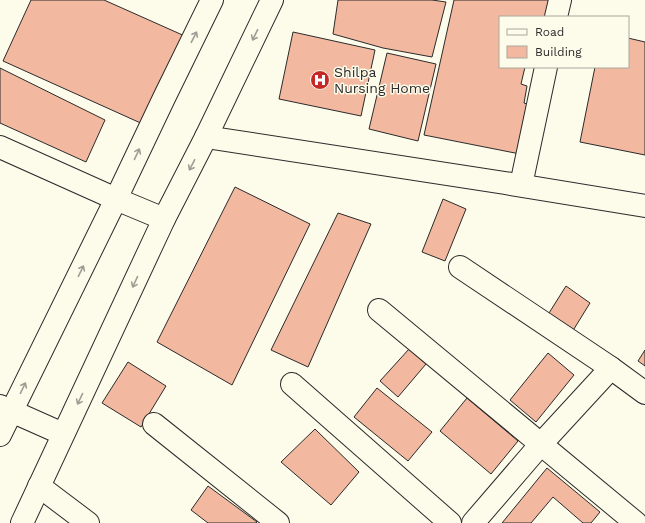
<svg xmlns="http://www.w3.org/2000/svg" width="645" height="523" viewBox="0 0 645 523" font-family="'Work Sans',sans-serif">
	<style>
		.building { fill: #f2b8a0; stroke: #2b2b2b }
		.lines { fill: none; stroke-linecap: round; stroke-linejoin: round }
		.street-casing { stroke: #2b2b2b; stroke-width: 24 }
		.street { stroke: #fdfbea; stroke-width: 22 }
		.oneway { stroke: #9e9d94 }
		.labels { text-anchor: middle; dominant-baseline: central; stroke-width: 3; stroke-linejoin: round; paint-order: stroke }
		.poi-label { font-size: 14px; fill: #2b2b2b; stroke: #fdfbea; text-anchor: start }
	</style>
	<rect width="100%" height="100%" fill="#fdfbea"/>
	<!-- building -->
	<g class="building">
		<path d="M31,0H104L187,37L145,125L3,61Z"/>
		<path d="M338,0H432L446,2L432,57L383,48L333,34Z"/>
		<path d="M454,0H553L552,17H500V67H525L521,84L527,86L524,103L530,105L520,154L424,135Z"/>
		<path d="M293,32L375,50L361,116L279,99Z"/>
		<path d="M628,38L645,42V155L580,142L595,67H628Z"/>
		<path d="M387,53L436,64L418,141L369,129Z"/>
		<path d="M0,68L105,120L86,162L0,123Z"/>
		<path d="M235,187L310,224L232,385L157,342Z"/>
		<path d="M443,199L466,209L445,261L422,252Z"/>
		<path d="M338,213L371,224L308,367L271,350Z"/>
		<path d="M566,286L590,303L569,337L544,321Z"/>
		<path d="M409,349L426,364L398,397L380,381Z"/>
		<path d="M645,350V366L638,361Z"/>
		<path d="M548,353L574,375L536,422L510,400Z"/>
		<path d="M128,362L166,386L141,427L102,403Z"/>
		<path d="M377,388L432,432L408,461L354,417Z"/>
		<path d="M467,398L518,441L491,474L440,431Z"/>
		<path d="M315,429L359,472L331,505L281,462Z"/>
		<path d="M547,468L600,512L591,523H583L553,497L531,523H502Z"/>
		<path d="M208,486L257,522L256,523H208L191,510Z"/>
	</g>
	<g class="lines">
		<!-- street casing -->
		<g class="street-casing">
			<g id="street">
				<path d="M556,17L560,0"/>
				<path d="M206,137L505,183L645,206"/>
				<path d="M0,147L116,199L164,219"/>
				<path d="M521,185L546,67"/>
				<path d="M460,267L611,368L645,393"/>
				<path d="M379,310L636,523"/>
				<path d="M292,384L450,523"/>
				<path d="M0,406L63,434"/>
				<path d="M154,424L278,523"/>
				<path d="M0,435L116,199L164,98L212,0"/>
				<path d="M39,486L88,523"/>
				<path d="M22,523L164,219L206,137L272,0"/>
				<path d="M473,523L541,444L611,368"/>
			</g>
		</g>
		<!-- street -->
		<use href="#street" class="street"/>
	</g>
	<!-- one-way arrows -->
	<defs><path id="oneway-shaft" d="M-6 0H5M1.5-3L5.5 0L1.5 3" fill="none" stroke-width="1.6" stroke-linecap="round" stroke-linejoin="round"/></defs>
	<g class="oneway">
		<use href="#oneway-shaft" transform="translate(255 35) rotate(116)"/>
		<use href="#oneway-shaft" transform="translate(194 37) rotate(-63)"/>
		<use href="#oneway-shaft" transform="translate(137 154) rotate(-65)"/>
		<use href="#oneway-shaft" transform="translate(192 165) rotate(117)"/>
		<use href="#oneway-shaft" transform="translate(81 271) rotate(-64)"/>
		<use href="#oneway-shaft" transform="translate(135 282) rotate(115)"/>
		<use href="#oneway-shaft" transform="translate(23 388) rotate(-64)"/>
		<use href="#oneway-shaft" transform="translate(80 399) rotate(115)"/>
	</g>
	<!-- icons -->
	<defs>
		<g id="hospital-disc" transform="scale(1)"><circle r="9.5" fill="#c62828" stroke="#fdfbea"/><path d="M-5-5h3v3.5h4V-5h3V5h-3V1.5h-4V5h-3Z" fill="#fff"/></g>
	</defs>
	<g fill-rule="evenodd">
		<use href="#hospital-disc" x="320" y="80"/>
	</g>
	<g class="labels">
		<!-- poi labels -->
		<g class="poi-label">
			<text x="334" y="72">Shilpa<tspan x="334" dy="16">Nursing Home</tspan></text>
		</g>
	</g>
	<!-- legend -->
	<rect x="499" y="16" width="130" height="52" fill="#fdfbea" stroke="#a9a89e"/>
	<rect x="507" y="29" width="20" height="6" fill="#fdfbea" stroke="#a9a89e"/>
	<text x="535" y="36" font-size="12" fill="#2b2b2b">Road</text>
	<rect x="507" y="46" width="20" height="12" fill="#f2b8a0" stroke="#a9a89e"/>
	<text x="535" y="56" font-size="12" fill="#2b2b2b">Building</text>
</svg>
